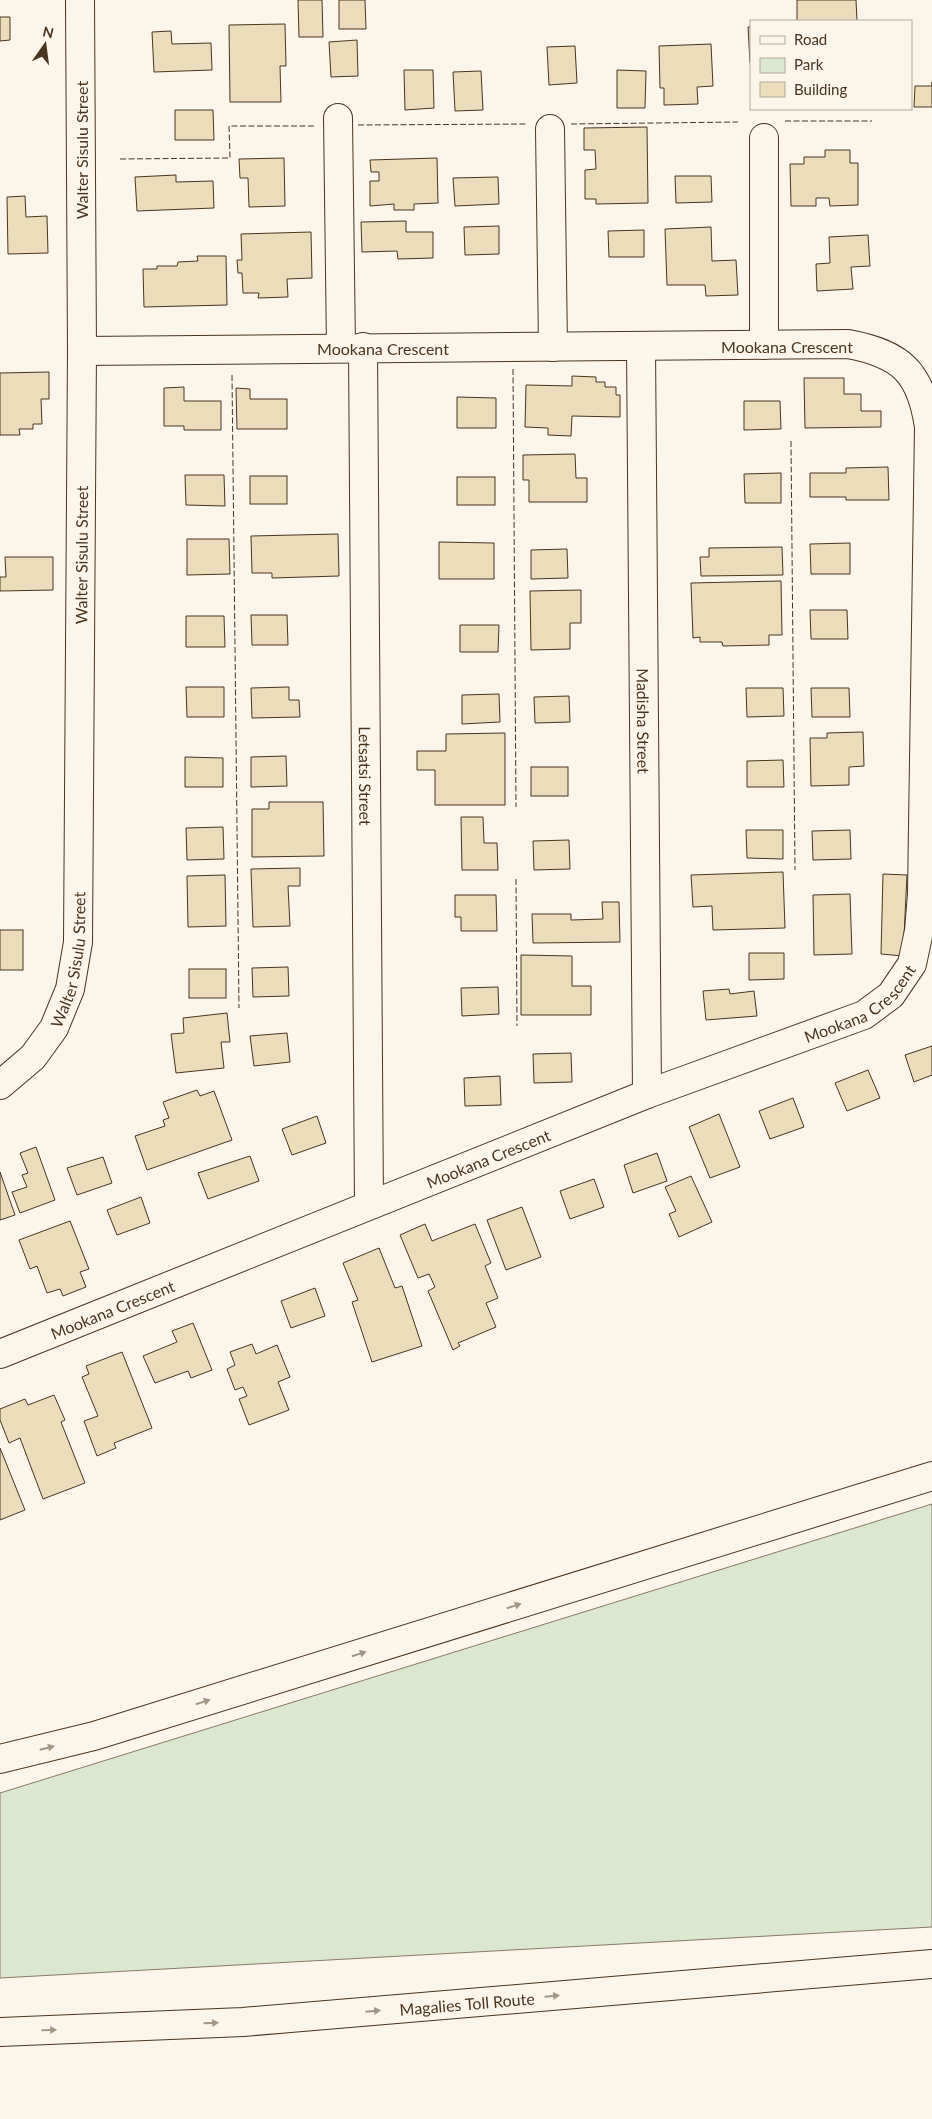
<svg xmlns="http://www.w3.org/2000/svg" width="932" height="2119" viewBox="0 0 932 2119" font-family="Lato,sans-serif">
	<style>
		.green { fill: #dce7d0; stroke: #887966 }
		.building { fill: #ecdcbc; stroke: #4a3520 }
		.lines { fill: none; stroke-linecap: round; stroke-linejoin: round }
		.minor-casing { stroke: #4a3520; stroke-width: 30 }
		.motorway-casing { stroke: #4a3520; stroke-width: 30 }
		.minor { stroke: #fbf6e9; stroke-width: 28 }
		.motorway { stroke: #fbf6e9; stroke-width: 28 }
		.fence { stroke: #4a3520; stroke-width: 1; stroke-dasharray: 6 2.5; stroke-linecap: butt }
		.oneway { fill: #a29684 }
		.labels { text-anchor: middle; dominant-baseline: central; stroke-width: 4; stroke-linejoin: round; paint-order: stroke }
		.street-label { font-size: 16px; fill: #4a3520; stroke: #fbf6e9 }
	</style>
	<rect width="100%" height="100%" fill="#fbf6e9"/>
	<!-- green -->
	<path class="green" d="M932,1504V1927L0,1978V1793Z"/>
	<!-- building -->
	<g class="building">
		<path d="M298,0H322L323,37H299Z"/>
		<path d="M339,0H365L366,29H339Z"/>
		<path d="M797,0H856L857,21H797Z"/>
		<path d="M0,17H10V40L0,41Z"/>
		<path d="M285,24L286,66H280L281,102H230L229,25Z"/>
		<path d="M748,27H751V63H750Z"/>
		<path d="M171,31L172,44L211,43L212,70L154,72L152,32Z"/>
		<path d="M357,40L358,76L331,77L329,42Z"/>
		<path d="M711,44L713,86L697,87L698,104L664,105V88H660L659,46Z"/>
		<path d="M575,46L577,83L549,85L547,47Z"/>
		<path d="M404,70H433L434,108L405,110Z"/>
		<path d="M617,70L646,71L645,108H617Z"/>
		<path d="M481,71L483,110L455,111L453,72Z"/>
		<path d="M932,82V107H914L915,86H932Z"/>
		<path d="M175,110H213L214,140H175Z"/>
		<path d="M647,127L648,203L596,204V199H585V170L596,169L595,150H584V128Z"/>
		<path d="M825,150H850V163H858V205L830,206L829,198H816V206H791L790,164H804V157H825Z"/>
		<path d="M284,158L285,206L249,207L248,178H240L239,159Z"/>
		<path d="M437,158L438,203L414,204V210H394V204L370,206V181H379V172H371L370,160Z"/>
		<path d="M176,175V182L213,181L214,208L137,211L135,177Z"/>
		<path d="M675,176H711L712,202L676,203Z"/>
		<path d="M498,177L499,204L455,206L453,178Z"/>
		<path d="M25,196L26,217L47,216L48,253L8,254L7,197Z"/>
		<path d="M406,221V232H433V258L398,259L397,251L362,252L361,222Z"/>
		<path d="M499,226V254L465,255L464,227Z"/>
		<path d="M711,227L712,261L736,260L738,295L706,296L705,285H667L665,229Z"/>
		<path d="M644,230V257H609L608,231Z"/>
		<path d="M311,232L312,278L287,279L288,297L258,298L259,293H243L242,273H238L237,260H242L241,234Z"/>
		<path d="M868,235L870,266L851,267L853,289L817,291L816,264L830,263L829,237Z"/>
		<path d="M197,256H226L227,305L144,307L143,269H157V266H177L178,262L198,261Z"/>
		<path d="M49,372V399H41L42,424H33V429H19L20,435H0V373Z"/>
		<path d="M572,376L596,377V382H605V387H616V395H620V417L572,416L571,436L548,435V428L525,427L526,385L572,386Z"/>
		<path d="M804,378H844V394H861V411H881V427L805,428Z"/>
		<path d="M184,387V401H221V430H184V426H164V388Z"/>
		<path d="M236,388L250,389V399H287V429H237Z"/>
		<path d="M457,397L496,398V428H457Z"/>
		<path d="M744,401H780L781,429L744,430Z"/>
		<path d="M575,454L576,478H587V502H529V480H523V455Z"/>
		<path d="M888,467L889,500H846V497H810V473H846V468Z"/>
		<path d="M781,473V503H745L744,474Z"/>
		<path d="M185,475H224L225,506L186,505Z"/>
		<rect x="250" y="476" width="37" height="28"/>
		<rect x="457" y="477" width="38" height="28"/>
		<path d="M338,534L339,576L272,578V573H252L251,536Z"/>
		<path d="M187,539H229L230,574L187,575Z"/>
		<path d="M439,542L494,543V579H439Z"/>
		<path d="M850,543V574H811L810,544Z"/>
		<path d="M782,547L783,575L701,576L700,557H709V548Z"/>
		<path d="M567,549L568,578L531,579V550Z"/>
		<path d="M5,557H53V590L0,591V577H6Z"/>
		<path d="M781,581L782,635H769V645L723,646L722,642H700V637L693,638L691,583Z"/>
		<path d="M581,590V623H570V649L531,650L530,591Z"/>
		<path d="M810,610H847L848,639H811Z"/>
		<path d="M251,615H287L288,645H252Z"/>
		<path d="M186,616H224L225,647H186Z"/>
		<path d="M460,625H499L498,652H460Z"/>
		<path d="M186,687H224V717H187Z"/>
		<path d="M289,687V700H299L300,717L252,718L251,688Z"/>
		<path d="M746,688H783L784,716L747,717Z"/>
		<path d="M811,688H849L850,717H812Z"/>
		<path d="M499,694L500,722L462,724V695Z"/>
		<path d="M569,696L570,722L535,723L534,697Z"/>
		<path d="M863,732L864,766L849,767V785L811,786L810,738H827V733Z"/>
		<path d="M505,733V805H435V770H417V751H446V734Z"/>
		<path d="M286,756L287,786L251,787V757Z"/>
		<path d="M185,757L223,758V787H185Z"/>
		<path d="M783,760L784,787H747V761Z"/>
		<rect x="531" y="767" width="37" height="29"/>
		<path d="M269,802H323L324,856L252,857V809H269Z"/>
		<path d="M461,817H483L484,843H497L498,870H462Z"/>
		<path d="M223,827L224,859L187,860L186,828Z"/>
		<path d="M746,830H783V859L747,858Z"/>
		<path d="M850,830L851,859L813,860L812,831Z"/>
		<path d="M569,840L570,869L534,870L533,841Z"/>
		<path d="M300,868V886H288L290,926L253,927L251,869Z"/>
		<path d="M783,872L785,928L713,930L712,906L693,907L691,875Z"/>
		<path d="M883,874L907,875L903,956L881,954Z"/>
		<path d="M225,875L226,926L188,927L187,876Z"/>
		<path d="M850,894L852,954L814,955L813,895Z"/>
		<path d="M455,895H496L497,931H461V917H455Z"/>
		<path d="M602,902H619L620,942L533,943L532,914H571V920L603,919Z"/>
		<rect x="0" y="930" width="23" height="40"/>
		<path d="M749,953H784V979L749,980Z"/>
		<path d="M521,955L572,956V986H591V1015H521Z"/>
		<path d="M288,967L289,996L253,997L252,968Z"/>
		<rect x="189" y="969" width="37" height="29"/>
		<path d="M498,987L499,1014L462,1016L461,988Z"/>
		<path d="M729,989L730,994L754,991L757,1016L706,1020L703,991Z"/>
		<path d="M227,1013L230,1042H221L224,1068L176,1073L171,1034L184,1033L183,1018Z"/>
		<path d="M287,1033L290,1062L254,1066L250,1036Z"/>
		<path d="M932,1046V1075L914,1082L905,1055Z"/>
		<path d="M571,1053L572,1082L534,1083L533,1054Z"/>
		<path d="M868,1070L880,1098L847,1111L835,1083Z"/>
		<path d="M500,1076L501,1105L465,1106L464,1078Z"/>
		<path d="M197,1090L200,1096L214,1091L232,1140L147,1170L135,1136L165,1126L163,1120L169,1118L163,1102Z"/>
		<path d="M793,1098L804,1127L770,1139L759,1111Z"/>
		<path d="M719,1114L740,1167L710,1178L689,1127Z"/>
		<path d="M317,1116L326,1143L292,1155L282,1129Z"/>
		<path d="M36,1147L55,1200L20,1213L12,1192L27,1187L22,1175L28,1173L20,1153Z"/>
		<path d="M657,1153L667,1181L633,1193L624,1165Z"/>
		<path d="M250,1156L259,1181L208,1199L198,1173Z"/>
		<path d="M103,1157L112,1183L77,1195L67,1168Z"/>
		<path d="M0,1172L15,1215L0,1220Z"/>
		<path d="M691,1176L712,1222L679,1237L669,1214L676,1211L665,1187Z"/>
		<path d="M594,1179L604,1207L570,1219L560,1191Z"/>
		<path d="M141,1197L150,1223L117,1235L107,1210Z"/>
		<path d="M522,1207L541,1257L506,1270L487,1220Z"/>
		<path d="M70,1221L89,1269L80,1272L86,1287L63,1296L60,1289L47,1293L37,1266L30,1269L19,1240Z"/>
		<path d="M425,1224L432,1241L475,1224L491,1263L485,1266L498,1298L486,1303L496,1327L458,1343L460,1346L453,1350L428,1291L435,1287L429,1274L418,1278L400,1235Z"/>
		<path d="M379,1248L395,1288L402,1286L422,1346L372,1362L352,1302L358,1300L343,1263Z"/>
		<path d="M315,1288L325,1316L291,1328L281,1301Z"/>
		<path d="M193,1323L212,1370L191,1378L188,1371L155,1383L143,1356L177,1342L172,1331Z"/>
		<path d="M252,1344L256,1354L277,1345L290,1377L278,1382L289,1410L249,1425L239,1399L247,1396L243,1387L235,1390L227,1369L235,1365L230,1352Z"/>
		<path d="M122,1352L152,1428L114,1443L116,1448L97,1456L84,1421L98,1416L82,1377L89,1374L86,1366Z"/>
		<path d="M54,1395L65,1420L61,1422L85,1483L43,1499L20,1438L9,1443L0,1420V1409L25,1399L28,1405Z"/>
		<path d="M0,1448L25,1510L0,1520Z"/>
	</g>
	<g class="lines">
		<!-- minor casing -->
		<g class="minor-casing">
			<g id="minor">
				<path d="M338,118L341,348"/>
				<path d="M550,129L553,347"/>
				<path d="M764,138V345"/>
				<path id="s1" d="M363,347L369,1205"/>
				<path id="s2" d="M641,347L647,1094"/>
				<path id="s3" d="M0,1085L33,1057L54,1028L70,989L78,942L82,351L80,0"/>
				<path id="s4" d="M0,1354L647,1094L864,1015L891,995L912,964L919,931L922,894L929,427C921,373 902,354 848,344L82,351"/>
			</g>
		</g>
		<!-- motorway casing -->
		<g class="motorway-casing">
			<g id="motorway">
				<path d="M0,1759L94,1736L932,1476"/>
				<path id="s5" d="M0,2032L243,2022L932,1964"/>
			</g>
		</g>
		<!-- minor -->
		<use href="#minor" class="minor"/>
		<!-- motorway -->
		<use href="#motorway" class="motorway"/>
		<!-- fence -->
		<g class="fence">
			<path d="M785,121H872"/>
			<path d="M571,124L738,122"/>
			<path d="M358,125L527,124"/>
			<path d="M120,159L230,158L229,126H316"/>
			<path d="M513,369L516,807"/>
			<path d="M232,375L239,1008"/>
			<path d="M791,441L795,870"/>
			<path d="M516,879L517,1026"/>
		</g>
	</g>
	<!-- one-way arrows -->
	<defs><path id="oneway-solid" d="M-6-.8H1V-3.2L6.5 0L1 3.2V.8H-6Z" transform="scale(1.25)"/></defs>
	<g class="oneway">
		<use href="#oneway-solid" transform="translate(514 1606) rotate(-17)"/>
		<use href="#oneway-solid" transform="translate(359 1654) rotate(-17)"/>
		<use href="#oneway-solid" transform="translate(203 1702) rotate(-17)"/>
		<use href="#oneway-solid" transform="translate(47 1748) rotate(-14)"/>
		<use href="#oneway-solid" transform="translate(552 1996) rotate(-5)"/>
		<use href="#oneway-solid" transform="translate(373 2011) rotate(-5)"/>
		<use href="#oneway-solid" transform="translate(211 2023) rotate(-2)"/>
		<use href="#oneway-solid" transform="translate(49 2030) rotate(-2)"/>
	</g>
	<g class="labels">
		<!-- street labels -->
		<g class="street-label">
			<text transform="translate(81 150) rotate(-90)">Walter Sisulu Street</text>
			<text x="787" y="346">Mookana Crescent</text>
			<text x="383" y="348">Mookana Crescent</text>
			<text stroke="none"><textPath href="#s3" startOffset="556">Walter Sisulu Street</textPath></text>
			<text stroke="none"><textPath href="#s2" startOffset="374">Madisha Street</textPath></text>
			<text stroke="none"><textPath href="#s1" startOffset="429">Letsatsi Street</textPath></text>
			<text stroke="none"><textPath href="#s3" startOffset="150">Walter Sisulu Street</textPath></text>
			<text stroke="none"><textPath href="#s4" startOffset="931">Mookana Crescent</textPath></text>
			<text stroke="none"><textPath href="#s4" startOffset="526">Mookana Crescent</textPath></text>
			<text stroke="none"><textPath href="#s4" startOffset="121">Mookana Crescent</textPath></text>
			<text stroke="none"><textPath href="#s5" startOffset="468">Magalies Toll Route</textPath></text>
		</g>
	</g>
	<!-- legend -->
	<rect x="750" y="20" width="162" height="90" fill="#fbf6e9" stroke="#b4a999"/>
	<rect x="760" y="36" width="25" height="8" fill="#fbf6e9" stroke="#b4a999"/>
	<text x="794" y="45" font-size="15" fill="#4a3520">Road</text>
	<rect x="760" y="58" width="25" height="15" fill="#dce7d0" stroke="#b4a999"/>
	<text x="794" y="70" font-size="15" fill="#4a3520">Park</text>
	<rect x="760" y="82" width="25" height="15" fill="#ecdcbc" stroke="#b4a999"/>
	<text x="794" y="95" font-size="15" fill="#4a3520">Building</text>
	<!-- north arrow -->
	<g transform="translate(45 45) rotate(14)" stroke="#fbf6e9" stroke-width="4" paint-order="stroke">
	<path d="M0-4L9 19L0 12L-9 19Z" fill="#4a3520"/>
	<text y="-8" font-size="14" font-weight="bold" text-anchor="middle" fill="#4a3520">N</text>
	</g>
</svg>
